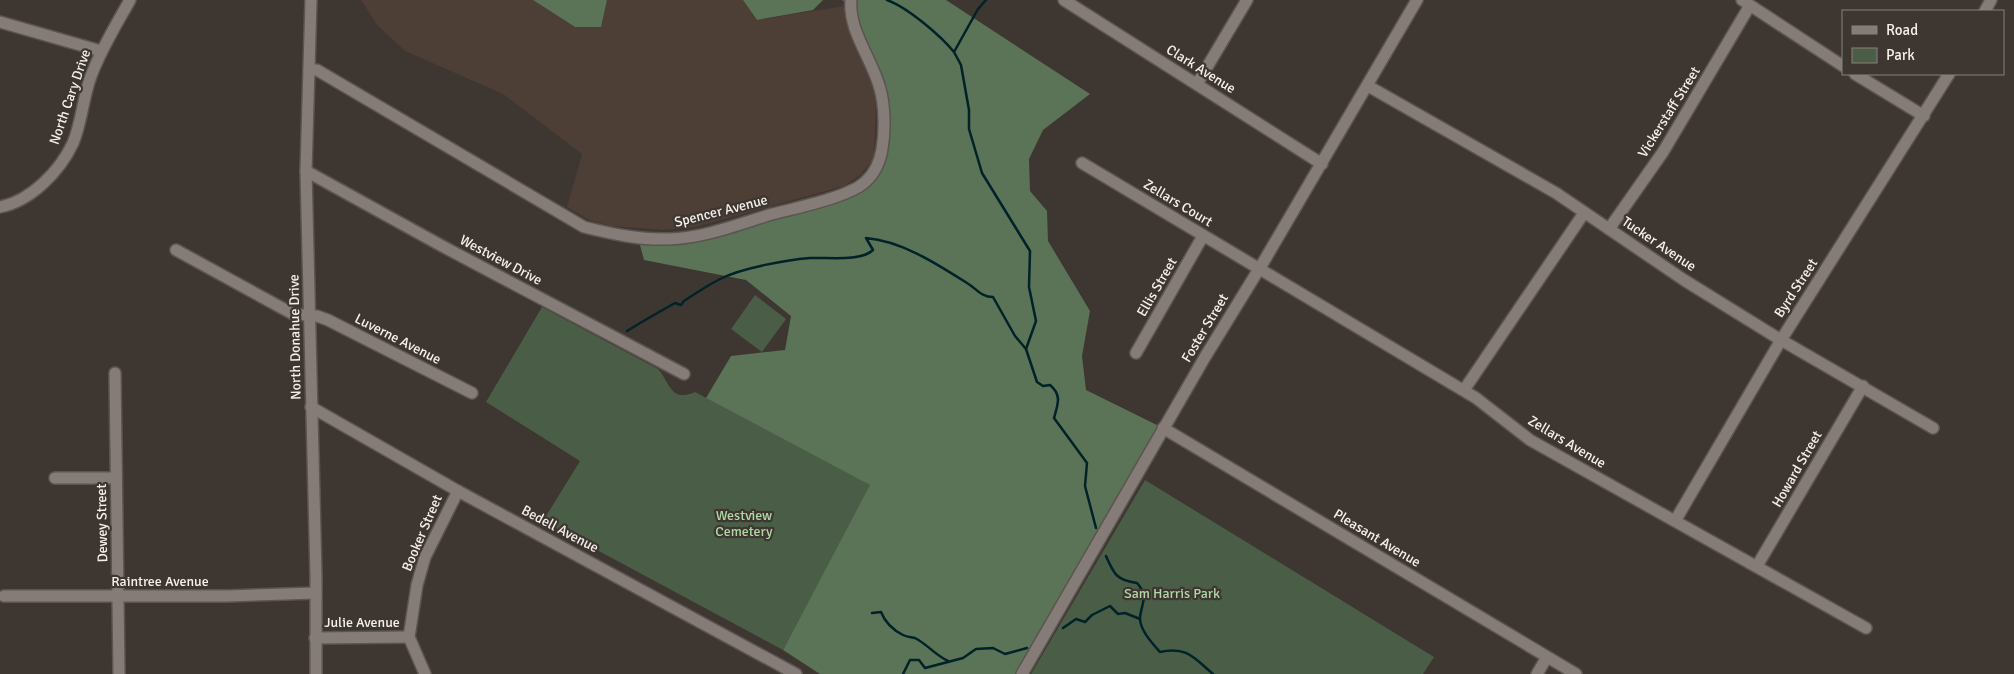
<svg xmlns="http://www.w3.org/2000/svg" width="2014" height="674" viewBox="0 0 2014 674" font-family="Signika,sans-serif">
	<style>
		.built { fill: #4d3e36 }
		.green { fill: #4a5d46 }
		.forest { fill: #5b7356 }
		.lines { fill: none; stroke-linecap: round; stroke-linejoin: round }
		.stream { stroke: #002228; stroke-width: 2.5 }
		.minor-casing { stroke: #5b5450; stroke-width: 14 }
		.minor { stroke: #857c77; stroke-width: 11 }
		.labels { text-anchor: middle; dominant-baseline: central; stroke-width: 4.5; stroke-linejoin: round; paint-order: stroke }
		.street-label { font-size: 14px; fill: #f6f0ed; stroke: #3e3631 }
		.park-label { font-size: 14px; fill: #afd8a6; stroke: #3e3631 }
	</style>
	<rect width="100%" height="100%" fill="#3e3631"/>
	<!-- built -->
	<path class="built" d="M361,0H533L575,27H601L607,0H743L757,20L844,6L846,17L873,86L876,107L874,159L859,176L844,186L696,227L663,230L611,226L589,220L567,207L582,154L503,94L405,51L377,25Z"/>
	<!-- green -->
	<g class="green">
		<path d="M755,295L786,319L762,352L731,329Z"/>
		<path d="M542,307L658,369C670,382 670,403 695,392L871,485L783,650L543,521L580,461L486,402Z"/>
		<path d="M1145,480L1434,657L1423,674H1031Z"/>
	</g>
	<!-- forest -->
	<g class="forest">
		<path d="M533,0H607L601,27H575Z"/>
		<path d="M743,0H823L813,10L757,20Z"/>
		<path d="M842,0H946L1090,94L1043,130L1029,159L1030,191L1047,211L1048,241L1090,311L1082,356L1086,390L1163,428L1022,674H820L783,650L870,485L706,398L731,356L785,350L791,316L746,280L644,260L640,245L670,239L838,196L876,168L884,120L851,7Z"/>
	</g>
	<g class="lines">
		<!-- stream -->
		<g class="stream">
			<path d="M887,0C907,7 940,35 954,52"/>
			<path d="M986,0L978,9L954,52L961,65L969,110V129L982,173L1030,251L1029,287L1036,321L1026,349"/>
			<path d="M627,331C643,321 659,312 675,303L681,305L684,301C696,293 708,285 720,279C741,268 786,260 810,258C826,257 861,262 873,250L866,238C902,241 937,264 967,283C977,289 981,297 993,297L1015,336L1026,349L1037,382L1043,386L1050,385C1062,395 1058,404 1054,418L1087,463L1085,486L1096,528"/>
			<path d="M1106,556C1114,574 1116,580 1137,583C1149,597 1142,601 1140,617C1139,629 1152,643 1160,652C1187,646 1194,658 1213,674"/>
			<path d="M872,613L881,612C885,622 893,630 903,635C907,637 911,637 915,638C927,644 935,655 948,661"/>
			<path d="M1063,628L1076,619L1085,622L1092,615L1110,606L1118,614L1125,613L1140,619"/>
			<path d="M903,674L910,660H919L925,668L963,658L976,649L993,648L1005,654L1027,648"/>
		</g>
		<!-- minor casing -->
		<g class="minor-casing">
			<g id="minor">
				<path d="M311,0L306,171L316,576V674"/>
				<path d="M1064,0L1322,164"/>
				<path d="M1742,0L1843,66"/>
				<path d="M1985,11L1991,0"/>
				<path d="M0,22L101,51"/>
				<path d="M309,70H317L584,227C612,234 640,240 669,239C704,238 739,224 772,214C795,208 849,197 865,182C874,174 880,162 882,149C885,131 885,107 880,89C873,60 848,31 851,0"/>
				<path d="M1855,74L1924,116"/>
				<path d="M1197,84L1247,0"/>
				<path d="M1368,86L1556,193L1684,280L1781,340L1933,428"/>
				<path d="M1082,163L1476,398L1530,440L1866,628"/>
				<path d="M306,171L442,246L684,374"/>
				<path d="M0,207C31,201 60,171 73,143C82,122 83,97 91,76C101,49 116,25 130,0"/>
				<path d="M1609,229L1663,152L1749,7"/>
				<path d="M176,250L293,314L317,316L328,320L472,393"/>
				<path d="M1136,353L1203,236"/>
				<path d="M115,373L119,674"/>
				<path d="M1464,390L1584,213"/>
				<path d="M311,407L458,491L796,674"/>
				<path d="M1163,428L1576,674"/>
				<path d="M55,478H116"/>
				<path d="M1675,521L1781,340L1949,74"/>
				<path d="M1757,566L1863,386"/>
				<path d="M4,596H228L316,593"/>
				<path d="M315,638L409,637"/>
				<path d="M425,674L409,637L417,585L425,557L458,491"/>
				<path d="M1022,674L1205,357L1264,261L1417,0"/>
				<path d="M1537,674L1547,657"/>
			</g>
		</g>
		<!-- minor -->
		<use href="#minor" class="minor"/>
	</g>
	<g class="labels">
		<!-- street labels -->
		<g class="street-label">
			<text transform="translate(1201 69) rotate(32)">Clark Avenue</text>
			<text transform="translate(70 97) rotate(-71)">North Cary Drive</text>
			<text transform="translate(1669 112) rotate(-58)">Vickerstaff Street</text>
			<text transform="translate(1178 203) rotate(31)">Zellars Court</text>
			<text transform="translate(721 211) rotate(-14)">Spencer Avenue</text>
			<text transform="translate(1659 244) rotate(34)">Tucker Avenue</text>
			<text transform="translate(501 260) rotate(28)">Westview Drive</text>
			<text transform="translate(1157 287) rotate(-60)">Ellis Street</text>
			<text transform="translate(1796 288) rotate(-57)">Byrd Street</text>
			<text transform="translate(1205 328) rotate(-59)">Foster Street</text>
			<text transform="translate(295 337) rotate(-91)">North Donahue Drive</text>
			<text transform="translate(398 339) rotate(27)">Luverne Avenue</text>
			<text transform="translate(1567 442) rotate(31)">Zellars Avenue</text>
			<text transform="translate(1797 469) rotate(-60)">Howard Street</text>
			<text transform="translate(102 523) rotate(-91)">Dewey Street</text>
			<text transform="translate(560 529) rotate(28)">Bedell Avenue</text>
			<text transform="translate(422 533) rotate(-67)">Booker Street</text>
			<text transform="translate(1377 538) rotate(31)">Pleasant Avenue</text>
			<text x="160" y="581">Raintree Avenue</text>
			<text x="362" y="622">Julie Avenue</text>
		</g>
		<!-- park labels -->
		<g class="park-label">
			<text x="744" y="515">Westview<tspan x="744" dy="16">Cemetery</tspan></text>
			<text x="1172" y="593">Sam Harris Park</text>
		</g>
	</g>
	<!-- legend -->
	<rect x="1842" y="10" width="162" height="65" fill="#3e3631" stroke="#88807c"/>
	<rect x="1852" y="26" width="25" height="8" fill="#857c77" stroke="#88807c"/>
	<text x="1886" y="35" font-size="15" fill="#f6f0ed">Road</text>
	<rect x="1852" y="48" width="25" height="15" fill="#4a5d46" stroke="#88807c"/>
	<text x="1886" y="60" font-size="15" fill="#f6f0ed">Park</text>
</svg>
